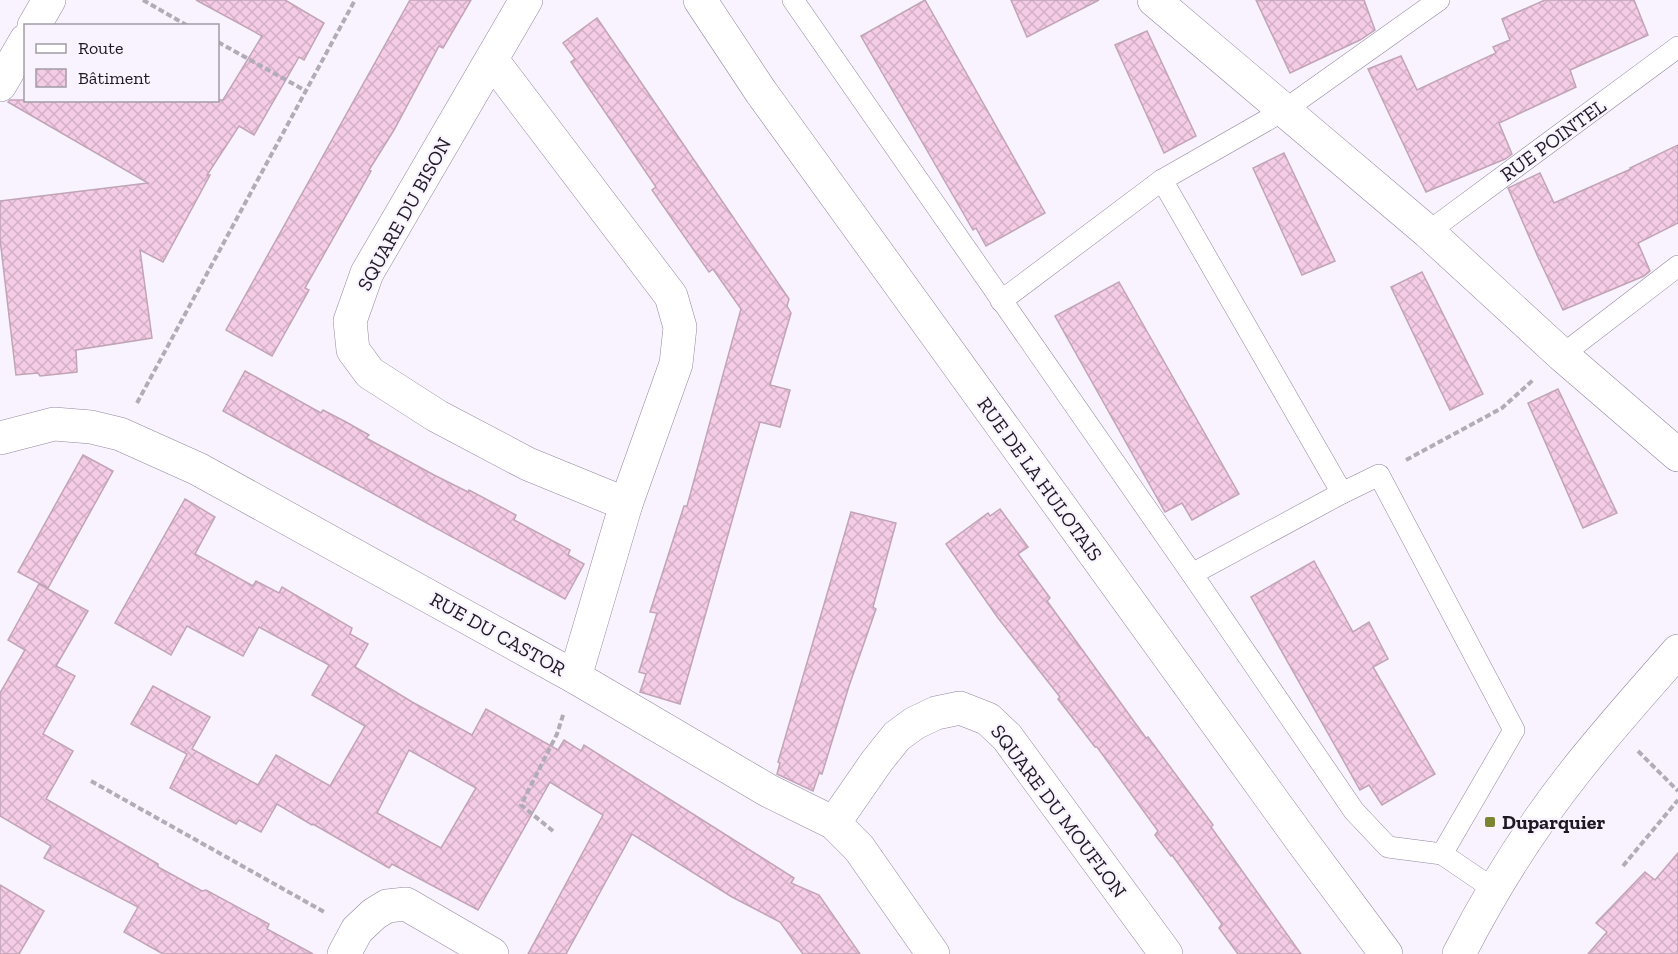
<svg xmlns="http://www.w3.org/2000/svg" width="1678" height="954" viewBox="0 0 1678 954" font-family="'Zilla Slab',serif">
	<style>
		.building { fill: url(#building-cross-hatch); stroke: #c1a4b6; stroke-width: 1.5; fill-rule: evenodd }
		.lines { fill: none; stroke-linecap: round; stroke-linejoin: round }
		.service-casing { stroke: #9386a1; stroke-width: 22 }
		.minor-casing { stroke: #9386a1; stroke-width: 34 }
		.tertiary-casing { stroke: #9386a1; stroke-width: 34 }
		.path { stroke: #b1acb7; stroke-width: 4; stroke-dasharray: 6 3; stroke-linecap: butt }
		.service { stroke: #fff; stroke-width: 21 }
		.minor { stroke: #fff; stroke-width: 33 }
		.tertiary { stroke: #fff; stroke-width: 33 }
		.poi-dot { fill: #7a8431; stroke: #f8f3ff; stroke-width: 2 }
		.labels { text-anchor: middle; dominant-baseline: central; stroke-width: 4.5; stroke-linejoin: round; paint-order: stroke }
		.street-label { font-size: 20px; fill: #1e1923; stroke: #f8f3ff }
		.poi-label { font-size: 20px; font-weight: bold; fill: #1e1923; stroke: #f8f3ff; text-anchor: start }
	</style>
	<defs>
		<pattern id="building-cross-hatch" width="8" height="8" patternUnits="userSpaceOnUse" patternTransform="scale(1.5)"><rect width="8" height="8" fill="#f5cce6"/><path d="M0 0l8 8M0 8l8-8" fill="none" stroke="#d2afc5"/></pattern>
	</defs>
	<rect width="100%" height="100%" fill="#f8f3ff"/>
	<!-- building -->
	<g class="building">
		<path d="M196,0H285L324,23L304,60L299,57L254,135L239,126L207,175H210L163,262L140,250L152,338L76,350L77,372L40,376L38,373L16,375L0,239V201L148,183L8,102L10,100H223L262,36Z"/>
		<path d="M410,0H471L443,48L439,46L394,130L369,170L371,171L305,288L309,290L272,356L226,330Z"/>
		<path d="M925,0L1045,213L986,246L976,228L973,230L861,36Z"/>
		<path d="M1011,0H1099L1027,37Z"/>
		<path d="M1256,0H1364L1375,30L1360,40L1290,73Z"/>
		<path d="M1545,0H1634L1648,35L1570,70L1576,87L1499,123L1512,154L1505,159L1426,192L1368,69L1401,56L1417,90L1496,53L1493,47L1510,40L1502,19Z"/>
		<path d="M597,18L789,299L787,306L791,313L770,385L790,390L780,427L760,422L680,704L640,692L646,674L639,672L657,613L650,612L684,506H687L741,309L713,269L709,272L652,190L656,187L571,62L575,59L563,43Z"/>
		<path d="M1147,31L1196,136L1164,153L1115,45Z"/>
		<path d="M1678,145V223L1638,243L1650,271L1644,276L1563,310L1538,257L1508,188L1540,173L1554,203L1631,169L1630,168Z"/>
		<path d="M1284,153L1335,261L1302,275L1253,168Z"/>
		<path d="M1422,272L1483,394L1450,410L1391,287Z"/>
		<path d="M1119,282L1239,494L1192,520L1182,503L1165,512L1055,316Z"/>
		<path d="M245,371L321,413L323,410L346,422L369,435L366,438L434,475L468,492L469,490L516,515L514,520L570,550L568,555L584,564L565,599L223,411Z"/>
		<path d="M1558,389L1617,513L1583,528L1528,403Z"/>
		<path d="M83,455L113,471L48,588L18,572Z"/>
		<path d="M185,499L215,517L195,554L253,586L256,581L279,593L282,587L352,628L350,634L368,644L355,667L412,702L472,735L486,709L558,750L564,740L581,751L584,745L794,878L791,883L819,895L860,954H803L780,922L732,897L632,834L566,954H528L603,815L550,782L478,910L392,864L389,868L313,824L312,825L277,804L261,832L239,820L236,824L170,788L187,754L131,724L153,686L210,717L192,749L258,785L276,755L330,786L365,726L312,695L329,665L259,627L243,656L187,626L171,655L115,623ZM409,750L476,788L441,848L377,813Z"/>
		<path d="M1000,509L1028,547L1018,554L1050,598L1047,601L1146,738L1148,737L1213,825L1211,827L1301,954H1238L1219,928L1222,924L1172,855L1171,856L1155,835L1158,831L1097,747H1095L1058,699L1060,697L998,618L946,544L988,513L990,516Z"/>
		<path d="M851,512L896,523L873,607L876,609L849,686L822,774L819,773L813,791L777,774L780,763L778,762Z"/>
		<path d="M1314,561L1353,632L1369,622L1388,659L1373,667L1435,774L1382,805L1369,785L1360,790L1251,597Z"/>
		<path d="M39,584L88,611L56,666L75,676L43,734L73,751L46,799L158,864V867L202,891L206,890L269,924L267,929L313,954H163L124,932L138,907L44,858L51,846L0,816V693L25,650L8,640Z"/>
		<path d="M1678,853V954H1588L1607,932L1596,923L1645,872L1655,880Z"/>
		<path d="M0,885L44,911L19,954H0Z"/>
	</g>
	<g class="lines">
		<!-- service casing -->
		<g class="service-casing">
			<g id="service">
				<path d="M793,0L1192,574L1354,811L1388,847L1442,854L1495,890"/>
				<path d="M1439,0L1283,111L1162,180L1342,493L1379,475L1514,730L1442,854"/>
				<path d="M1428,232L1678,47"/>
				<path d="M1001,301L1162,180"/>
				<path d="M1562,355L1678,266"/>
				<path d="M1192,574L1342,493"/>
			</g>
		</g>
		<!-- minor casing -->
		<g class="minor-casing">
			<g id="minor">
				<path d="M526,0L367,273L350,321L353,350L370,373L437,416L528,464L626,504"/>
				<path d="M700,0L761,92L1302,841L1386,954"/>
				<path d="M1154,0L1428,232L1562,355L1678,455"/>
				<path d="M34,26L49,0"/>
				<path d="M492,60L671,296L680,327L676,364L626,504L575,677"/>
				<path d="M0,85L26,40"/>
				<path d="M0,438L54,424L91,427L120,434L198,469L575,677L769,791L834,823L859,848L933,954"/>
				<path d="M834,823L877,761L897,736L915,723L936,713L960,708L988,719L1007,737L1166,954"/>
				<path d="M344,954L357,930L374,914L387,906L406,904L492,954"/>
			</g>
		</g>
		<!-- tertiary casing -->
		<g class="tertiary-casing">
			<path id="tertiary" d="M1459,954C1491,891 1530,829 1574,773C1607,731 1643,691 1678,651"/>
		</g>
		<!-- path -->
		<g class="path">
			<path d="M143,0L188,26"/>
			<path d="M218,42L306,91"/>
			<path d="M137,403L355,0"/>
			<path d="M1406,460L1502,408L1533,380"/>
			<path d="M1638,751L1678,791"/>
			<path d="M91,781L326,913"/>
			<path d="M553,831L521,805L557,734L564,712"/>
			<path d="M1623,866L1678,800"/>
		</g>
		<!-- service -->
		<use href="#service" class="service"/>
		<!-- minor -->
		<use href="#minor" class="minor"/>
		<!-- tertiary -->
		<use href="#tertiary" class="tertiary"/>
	</g>
	<!-- markers -->
	<rect class="poi-dot" x="1484" y="816" width="12" height="12" rx="3"/>
	<g class="labels">
		<!-- street labels -->
		<g class="street-label">
			<text transform="translate(1553 140) rotate(-36)">RUE POINTEL</text>
			<text transform="translate(404 214) rotate(-61)">SQUARE DU BISON</text>
			<text transform="translate(1040 479) rotate(54)">RUE DE LA HULOTAIS</text>
			<text transform="translate(498 634) rotate(29)">RUE DU CASTOR</text>
			<text transform="translate(1059 811) rotate(53)">SQUARE DU MOUFLON</text>
		</g>
		<!-- poi labels -->
		<g class="poi-label">
			<text x="1502" y="822">Duparquier</text>
		</g>
	</g>
	<!-- legend -->
	<rect x="24" y="24" width="195" height="78" fill="#f8f3ff" stroke="#a19ca7" stroke-width="1.5"/>
	<rect x="36" y="44" width="30" height="9" fill="#ffffff" stroke="#a19ca7" stroke-width="1.5"/>
	<text x="78" y="54" font-size="18" fill="#1e1923">Route</text>
	<rect x="36" y="69" width="30" height="18" fill="url(#building-cross-hatch)" stroke="#a19ca7" stroke-width="1.5"/>
	<text x="78" y="84" font-size="18" fill="#1e1923">Bâtiment</text>
</svg>
